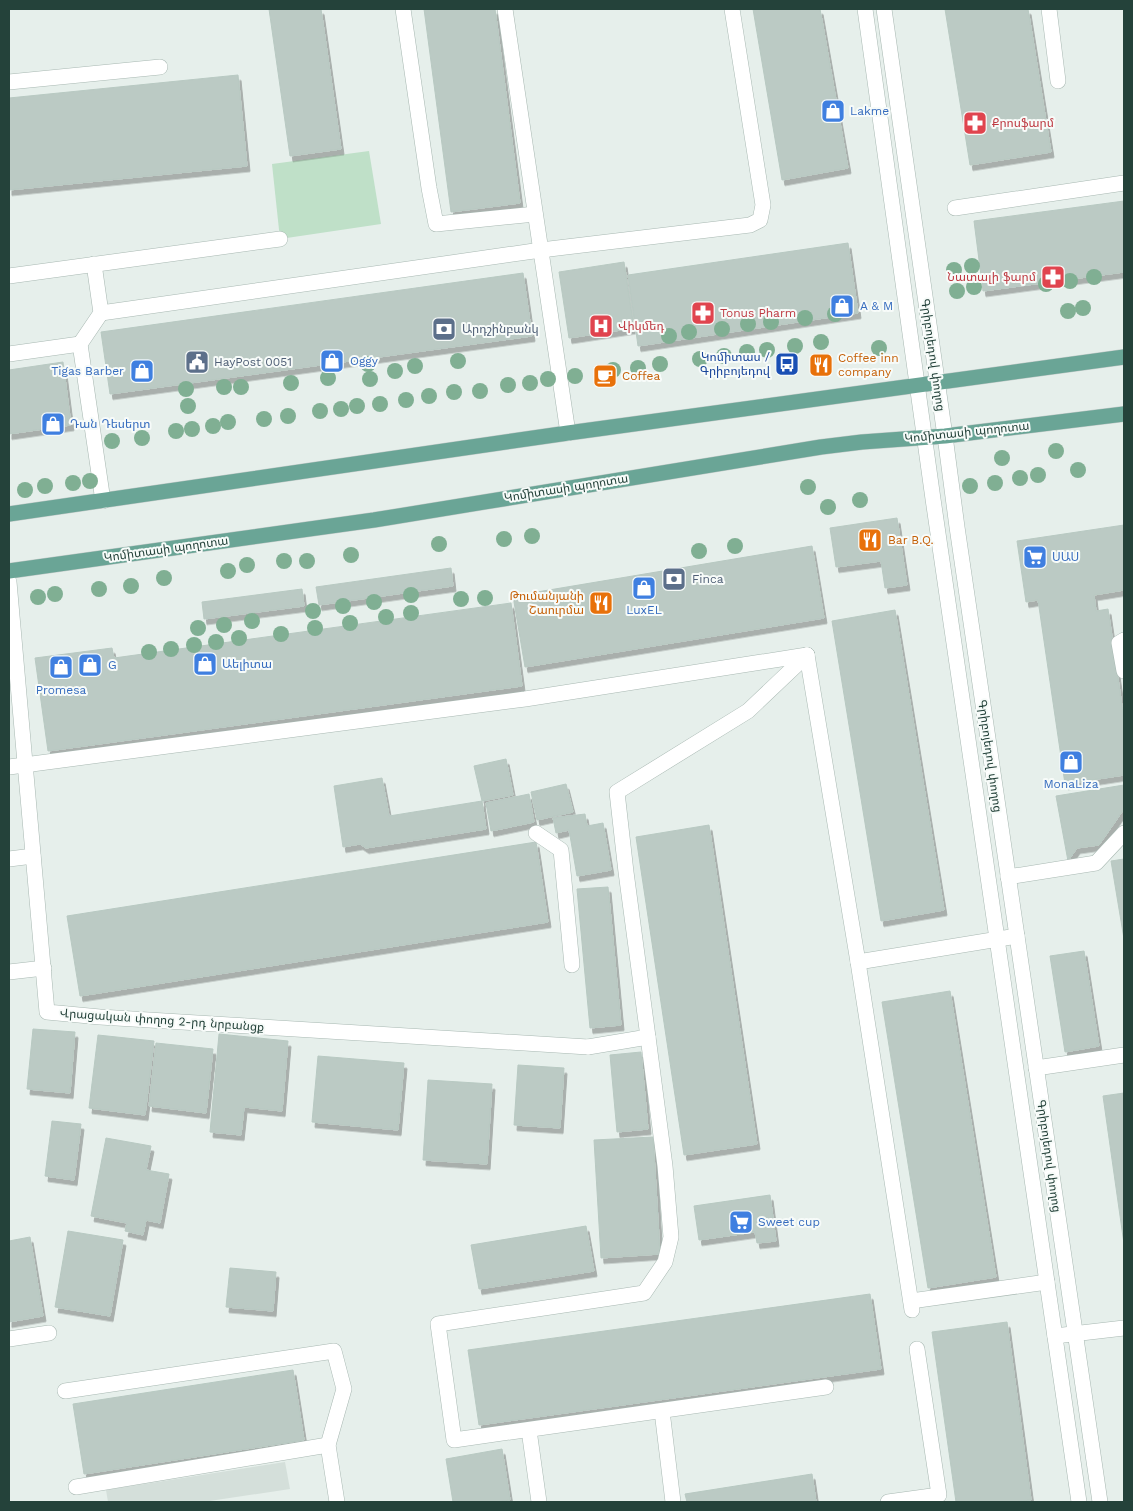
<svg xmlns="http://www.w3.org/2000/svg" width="1133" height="1511" viewBox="0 0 1133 1511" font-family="'Work Sans','Noto Sans Armenian',sans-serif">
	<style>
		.built { fill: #d4dfda }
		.green { fill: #bfe0c8 }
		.building { fill: #bbcac4; stroke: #b8c9c2; filter: url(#shadow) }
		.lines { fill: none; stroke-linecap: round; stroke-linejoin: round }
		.service-casing { stroke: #a8b8b2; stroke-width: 16 }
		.minor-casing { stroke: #a8b8b2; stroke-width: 16 }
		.tertiary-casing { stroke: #a8b8b2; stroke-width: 16 }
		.primary-casing { stroke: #c2cac8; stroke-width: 16 }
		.service { stroke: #fff; stroke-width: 15 }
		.minor { stroke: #fff; stroke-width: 15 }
		.tertiary { stroke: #fff; stroke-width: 15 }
		.primary { stroke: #6aa596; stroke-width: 15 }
		.tree { fill: #80af93 }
		.labels { text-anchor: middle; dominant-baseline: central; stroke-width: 4; stroke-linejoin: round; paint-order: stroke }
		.shop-label { font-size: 12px; fill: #366cbe; stroke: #f7fbf9; text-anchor: start }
		.health-label { font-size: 12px; fill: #be3a42; stroke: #f7fbf9; text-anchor: start }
		.service-label { font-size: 12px; fill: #4e5e75; stroke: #f7fbf9; text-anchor: start }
		.street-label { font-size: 12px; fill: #24423a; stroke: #f7fbf9 }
		.transit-label { font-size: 12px; fill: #164399; stroke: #f7fbf9; text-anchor: end }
		.food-label { font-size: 12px; fill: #c56008; stroke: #f7fbf9; text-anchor: start }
	</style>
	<defs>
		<filter id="shadow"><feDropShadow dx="3" dy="5.5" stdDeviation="0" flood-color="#0004"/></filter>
	</defs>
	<rect width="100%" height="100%" fill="#e6efeb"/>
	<!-- built -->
	<path class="built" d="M285,1462L290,1489L203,1502H108L106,1490Z"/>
	<!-- green -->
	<path class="green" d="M369,151L381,224L280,239L272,164Z"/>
	<!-- building -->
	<g class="building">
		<path d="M269,9H321L341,149L290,156Z"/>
		<path d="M424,9H495L520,203L451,212Z"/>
		<path d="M753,9H820L848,168L782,180Z"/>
		<path d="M945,9H1028L1051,152L970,165Z"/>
		<path d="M238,75L247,166L9,190V98Z"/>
		<path d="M1124,201V272L983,291L974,221Z"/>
		<path d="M848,243L858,313L638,346L628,275Z"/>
		<path d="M624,262L634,328L569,338L559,272Z"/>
		<path d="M523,273L532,336L110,394L101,332Z"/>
		<path d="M63,362L71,425L9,434V370Z"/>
		<path d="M897,518L907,585L885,588L881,561L836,567L830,528Z"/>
		<path d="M1124,525V590L1094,595L1096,611L1108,609L1124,720V775L1065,784L1038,600L1026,602L1017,541Z"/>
		<path d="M812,546L824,618L525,667L513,596Z"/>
		<path d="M451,568L453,586L319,605L316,587Z"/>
		<path d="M302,589L304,606L204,619L202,602Z"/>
		<path d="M511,603L522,686L48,751L35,658L112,648L114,658Z"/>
		<path d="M895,610L944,910L881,921L832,621Z"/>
		<path d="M506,759L513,795L482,801L474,766Z"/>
		<path d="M382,778L389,816L482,801L486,829L366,848L360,844L343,847L334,786Z"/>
		<path d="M566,784L573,812L537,820L531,792Z"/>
		<path d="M1124,785V809L1099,845L1077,848L1068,861L1056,796Z"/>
		<path d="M529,794L534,822L491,831L486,803Z"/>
		<path d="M585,814L587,826L603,823L611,870L577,876L569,830L556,833L553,818Z"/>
		<path d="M709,825L757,1144L684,1155L636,837Z"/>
		<path d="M536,842L548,922L80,996L67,916Z"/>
		<path d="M1124,859V939L1111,861Z"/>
		<path d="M608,887L621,1025L590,1028L577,889Z"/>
		<path d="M1084,951L1099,1046L1065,1052L1050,956Z"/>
		<path d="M950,991L996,1277L928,1288L882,1002Z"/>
		<path d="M33,1029L75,1032L70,1093L27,1089Z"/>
		<path d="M219,1034L288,1041L282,1111L244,1107L241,1135L210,1132Z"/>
		<path d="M98,1035L154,1041L145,1115L89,1108Z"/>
		<path d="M156,1043L213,1049L206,1113L149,1106Z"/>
		<path d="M641,1052L648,1129L617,1132L610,1055Z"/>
		<path d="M318,1056L404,1063L398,1130L312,1122Z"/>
		<path d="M518,1065L564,1068L560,1128L514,1125Z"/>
		<path d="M428,1080L492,1084L487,1164L423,1160Z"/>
		<path d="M1124,1093V1244L1103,1096Z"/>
		<path d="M52,1121L81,1124L74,1180L45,1176Z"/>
		<path d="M653,1137L660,1254L601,1258L594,1140Z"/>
		<path d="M106,1138L151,1146L146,1170L169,1174L160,1223L146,1220L143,1235L125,1231L127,1223L91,1216Z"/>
		<path d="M770,1195L776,1241L757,1243L755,1232L699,1240L694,1206Z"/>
		<path d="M586,1226L594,1271L479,1289L471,1245Z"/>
		<path d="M68,1231L123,1240L110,1316L55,1307Z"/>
		<path d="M30,1237L43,1316L9,1322V1241Z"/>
		<path d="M230,1268L276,1272L273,1311L226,1307Z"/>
		<path d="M870,1294L881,1369L479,1425L468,1350Z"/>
		<path d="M1007,1322L1031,1500L1013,1502H956L932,1332Z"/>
		<path d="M293,1370L304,1440L84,1474L73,1404Z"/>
		<path d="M502,1449L510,1500L495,1502H453L446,1459Z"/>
		<path d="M812,1474L816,1502H687L685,1494Z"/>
	</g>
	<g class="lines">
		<!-- service casing -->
		<g class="service-casing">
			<g id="service">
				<path d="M403,9L429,188L436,224L535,214"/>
				<path d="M505,9L568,433"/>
				<path d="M1049,9L1058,81"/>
				<path d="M9,82L160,67"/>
				<path d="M955,208L1124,183"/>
				<path d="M94,264L101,313L80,344L103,501"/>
				<path d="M9,276L280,239"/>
				<path d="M101,313L541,250L750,225L760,220L763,205L732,9"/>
				<path d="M9,354L80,344"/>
				<path d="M1124,640L1119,643L1124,671"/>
				<path d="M807,655L858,962L912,1310"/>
				<path d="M9,767L525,699L807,655"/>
				<path d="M536,833L561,850L572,965"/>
				<path d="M9,859L33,856"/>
				<path d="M1008,877L1096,863L1124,833"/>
				<path d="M858,962L1017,936"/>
				<path d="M9,972L44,968"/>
				<path d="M648,1037L665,1166L671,1237L665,1262L644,1293L438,1324L454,1440L826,1387"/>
				<path d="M588,1047L648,1037L626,872L617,792L748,711L807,655"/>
				<path d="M1036,1068L1124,1055"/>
				<path d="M911,1301L1047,1282"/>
				<path d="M1055,1336L1124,1328"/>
				<path d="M9,1339L49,1333"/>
				<path d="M65,1391L334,1351L344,1389L328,1445L337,1502"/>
				<path d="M662,1411L673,1502"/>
				<path d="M529,1430L539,1502"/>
				<path d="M76,1487L328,1445"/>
				<path d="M888,1502L939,1495L917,1349"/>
			</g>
		</g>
		<!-- minor casing -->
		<g class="minor-casing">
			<path id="minor" d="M9,582L47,1012L100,1017L588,1047"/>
		</g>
		<!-- tertiary casing -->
		<g class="tertiary-casing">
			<g id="tertiary">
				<path d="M865,9L933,499L1079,1502"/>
				<path d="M884,9L945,436L957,527L1100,1502"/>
			</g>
		</g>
		<!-- primary casing -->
		<g class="primary-casing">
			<g id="primary">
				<path d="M9,514L568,433L1124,357"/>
				<path d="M9,571L374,520L821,447L862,442L945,436L1124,414"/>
			</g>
		</g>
		<!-- service -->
		<use href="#service" class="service"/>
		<!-- minor -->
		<use href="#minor" class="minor"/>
		<!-- tertiary -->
		<use href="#tertiary" class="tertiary"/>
		<!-- primary -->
		<use href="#primary" class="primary"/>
	</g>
	<!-- trees -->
	<g class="tree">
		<circle cx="972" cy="266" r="8"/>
		<circle cx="954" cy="270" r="8"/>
		<circle cx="1094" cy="277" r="8"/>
		<circle cx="1070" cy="281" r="8"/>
		<circle cx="1046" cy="284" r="8"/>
		<circle cx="974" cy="287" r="8"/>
		<circle cx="957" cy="291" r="8"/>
		<circle cx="1083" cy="308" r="8"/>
		<circle cx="1068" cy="311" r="8"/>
		<circle cx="835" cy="314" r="8"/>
		<circle cx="805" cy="318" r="8"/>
		<circle cx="771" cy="322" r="8"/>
		<circle cx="748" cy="324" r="8"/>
		<circle cx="722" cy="329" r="8"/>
		<circle cx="689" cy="332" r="8"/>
		<circle cx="669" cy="336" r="8"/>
		<circle cx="821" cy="342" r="8"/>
		<circle cx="795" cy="346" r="8"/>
		<circle cx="879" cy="348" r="8"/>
		<circle cx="767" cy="350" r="8"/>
		<circle cx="747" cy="352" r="8"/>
		<circle cx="724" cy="356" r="8"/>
		<circle cx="700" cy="359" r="8"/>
		<circle cx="458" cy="361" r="8"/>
		<circle cx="368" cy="364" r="8"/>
		<circle cx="660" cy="364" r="8"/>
		<circle cx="415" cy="366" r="8"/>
		<circle cx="638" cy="368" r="8"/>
		<circle cx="613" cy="370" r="8"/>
		<circle cx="395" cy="371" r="8"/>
		<circle cx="575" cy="376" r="8"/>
		<circle cx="328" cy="378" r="8"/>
		<circle cx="370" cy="379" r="8"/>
		<circle cx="548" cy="379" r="8"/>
		<circle cx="291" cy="383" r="8"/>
		<circle cx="530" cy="383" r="8"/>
		<circle cx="508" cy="385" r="8"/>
		<circle cx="224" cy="387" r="8"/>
		<circle cx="241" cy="387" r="8"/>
		<circle cx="186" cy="389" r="8"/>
		<circle cx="480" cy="391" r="8"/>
		<circle cx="454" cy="392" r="8"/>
		<circle cx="429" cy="396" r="8"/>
		<circle cx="406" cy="400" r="8"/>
		<circle cx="380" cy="404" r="8"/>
		<circle cx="188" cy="406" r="8"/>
		<circle cx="357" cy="406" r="8"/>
		<circle cx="341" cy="409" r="8"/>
		<circle cx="320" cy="411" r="8"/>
		<circle cx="288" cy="416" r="8"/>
		<circle cx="264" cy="419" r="8"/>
		<circle cx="228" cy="422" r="8"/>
		<circle cx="213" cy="426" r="8"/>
		<circle cx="192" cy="429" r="8"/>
		<circle cx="176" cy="431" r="8"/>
		<circle cx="142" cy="438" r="8"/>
		<circle cx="112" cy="441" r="8"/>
		<circle cx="1056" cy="451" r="8"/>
		<circle cx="1002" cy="458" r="8"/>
		<circle cx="1078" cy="470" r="8"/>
		<circle cx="1038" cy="475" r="8"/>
		<circle cx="1020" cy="478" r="8"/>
		<circle cx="90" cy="481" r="8"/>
		<circle cx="73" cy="483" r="8"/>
		<circle cx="995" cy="483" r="8"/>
		<circle cx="45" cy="486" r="8"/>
		<circle cx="970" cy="486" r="8"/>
		<circle cx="808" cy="487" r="8"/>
		<circle cx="25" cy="490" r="8"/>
		<circle cx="860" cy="500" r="8"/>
		<circle cx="828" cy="507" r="8"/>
		<circle cx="532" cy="536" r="8"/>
		<circle cx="504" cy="539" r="8"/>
		<circle cx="439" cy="544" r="8"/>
		<circle cx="735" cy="546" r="8"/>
		<circle cx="699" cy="551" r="8"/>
		<circle cx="351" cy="555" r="8"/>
		<circle cx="284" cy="561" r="8"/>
		<circle cx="307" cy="561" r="8"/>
		<circle cx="247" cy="565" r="8"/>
		<circle cx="228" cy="571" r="8"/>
		<circle cx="164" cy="578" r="8"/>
		<circle cx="131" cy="586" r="8"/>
		<circle cx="99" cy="589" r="8"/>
		<circle cx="55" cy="594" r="8"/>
		<circle cx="411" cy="595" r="8"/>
		<circle cx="38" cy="597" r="8"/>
		<circle cx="485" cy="598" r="8"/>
		<circle cx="461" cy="599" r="8"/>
		<circle cx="374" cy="602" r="8"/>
		<circle cx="343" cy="606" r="8"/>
		<circle cx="313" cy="611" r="8"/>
		<circle cx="411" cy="613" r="8"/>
		<circle cx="386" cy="617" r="8"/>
		<circle cx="252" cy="621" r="8"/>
		<circle cx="350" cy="623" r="8"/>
		<circle cx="224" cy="625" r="8"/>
		<circle cx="198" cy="628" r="8"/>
		<circle cx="315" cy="628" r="8"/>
		<circle cx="281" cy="634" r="8"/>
		<circle cx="239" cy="638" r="8"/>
		<circle cx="216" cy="642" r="8"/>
		<circle cx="194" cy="645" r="8"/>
		<circle cx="171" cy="649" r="8"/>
		<circle cx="149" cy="652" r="8"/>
	</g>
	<!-- icons -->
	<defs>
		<g id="shop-square" transform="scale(1.25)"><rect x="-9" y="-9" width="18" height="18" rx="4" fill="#3f7fe0" stroke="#f7fbf9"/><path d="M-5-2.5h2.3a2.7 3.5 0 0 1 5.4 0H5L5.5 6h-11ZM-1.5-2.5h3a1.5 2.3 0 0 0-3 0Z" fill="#fff"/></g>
		<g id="pharmacy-square" transform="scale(1.25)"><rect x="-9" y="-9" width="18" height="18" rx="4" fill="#e0444e" stroke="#f7fbf9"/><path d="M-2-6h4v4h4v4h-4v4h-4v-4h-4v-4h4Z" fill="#fff"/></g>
		<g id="hospital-square" transform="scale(1.25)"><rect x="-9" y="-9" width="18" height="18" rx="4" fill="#e0444e" stroke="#f7fbf9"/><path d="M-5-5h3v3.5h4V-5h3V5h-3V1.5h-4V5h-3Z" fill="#fff"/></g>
		<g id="bank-square" transform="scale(1.25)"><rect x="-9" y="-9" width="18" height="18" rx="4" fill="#5c6f8a" stroke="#f7fbf9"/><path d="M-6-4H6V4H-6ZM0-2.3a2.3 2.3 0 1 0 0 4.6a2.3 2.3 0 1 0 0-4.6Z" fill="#fff"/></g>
		<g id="civic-square" transform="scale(1.25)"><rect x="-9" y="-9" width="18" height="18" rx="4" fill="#5c6f8a" stroke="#f7fbf9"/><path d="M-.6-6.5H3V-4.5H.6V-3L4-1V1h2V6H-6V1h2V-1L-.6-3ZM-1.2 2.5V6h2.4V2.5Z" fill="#fff"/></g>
		<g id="bus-square" transform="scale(1.25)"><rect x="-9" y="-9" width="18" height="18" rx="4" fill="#1a4fb4" stroke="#f7fbf9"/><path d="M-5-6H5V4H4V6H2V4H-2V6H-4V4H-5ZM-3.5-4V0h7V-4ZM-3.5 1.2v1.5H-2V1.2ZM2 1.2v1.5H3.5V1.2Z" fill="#fff"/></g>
		<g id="restaurant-square" transform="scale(1.25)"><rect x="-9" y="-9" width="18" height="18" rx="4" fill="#e8710a" stroke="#f7fbf9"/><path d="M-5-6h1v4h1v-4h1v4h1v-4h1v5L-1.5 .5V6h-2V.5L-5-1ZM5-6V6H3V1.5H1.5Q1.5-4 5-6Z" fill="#fff"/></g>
		<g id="cafe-square" transform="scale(1.25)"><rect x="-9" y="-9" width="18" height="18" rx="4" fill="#e8710a" stroke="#f7fbf9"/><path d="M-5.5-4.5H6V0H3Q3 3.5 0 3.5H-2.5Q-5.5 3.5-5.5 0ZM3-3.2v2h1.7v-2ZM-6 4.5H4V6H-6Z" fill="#fff"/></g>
		<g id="supermarket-square" transform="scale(1.25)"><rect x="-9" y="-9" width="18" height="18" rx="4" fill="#3f7fe0" stroke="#f7fbf9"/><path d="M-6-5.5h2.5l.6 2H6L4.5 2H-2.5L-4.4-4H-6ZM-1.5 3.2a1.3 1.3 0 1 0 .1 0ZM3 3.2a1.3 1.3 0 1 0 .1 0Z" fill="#fff"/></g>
	</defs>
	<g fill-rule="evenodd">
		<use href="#shop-square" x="833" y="111"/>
		<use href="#pharmacy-square" x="975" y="123"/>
		<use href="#pharmacy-square" x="1053" y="277"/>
		<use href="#shop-square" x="842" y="306"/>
		<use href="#pharmacy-square" x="703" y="313"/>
		<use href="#hospital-square" x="601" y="326"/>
		<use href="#bank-square" x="444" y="329"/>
		<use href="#shop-square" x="332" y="361"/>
		<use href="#civic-square" x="197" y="362"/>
		<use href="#bus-square" x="787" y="364"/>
		<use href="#restaurant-square" x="821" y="365"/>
		<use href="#shop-square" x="142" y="371"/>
		<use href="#cafe-square" x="605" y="376"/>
		<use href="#shop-square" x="53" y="424"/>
		<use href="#restaurant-square" x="870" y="540"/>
		<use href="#supermarket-square" x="1035" y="557"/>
		<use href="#bank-square" x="674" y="579"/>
		<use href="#shop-square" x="644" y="588"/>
		<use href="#restaurant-square" x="601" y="603"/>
		<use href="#shop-square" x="205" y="664"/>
		<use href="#shop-square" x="90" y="665"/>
		<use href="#shop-square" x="61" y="667"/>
		<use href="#shop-square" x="1071" y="762"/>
		<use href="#supermarket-square" x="741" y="1222"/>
	</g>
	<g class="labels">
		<!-- shop labels -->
		<g class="shop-label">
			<text x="850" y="111">Lakme</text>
			<text x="860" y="306">A &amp; M</text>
			<text x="350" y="361">Oggy</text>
			<text x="124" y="371" text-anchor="end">Tigas Barber</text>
			<text x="70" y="424">Դան Դեսերտ</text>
			<text x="1052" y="557">ՍԱՍ</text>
			<text x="644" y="610" text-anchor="middle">LuxEL</text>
			<text x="222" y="664">Աելիտա</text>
			<text x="108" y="665">G</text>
			<text x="61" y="690" text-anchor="middle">Promesa</text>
			<text x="1071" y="784" text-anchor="middle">MonaLiza</text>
			<text x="758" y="1222">Sweet cup</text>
		</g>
		<!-- health labels -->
		<g class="health-label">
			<text x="992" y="123">Քրոսֆարմ</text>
			<text x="1036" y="277" text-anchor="end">Նատալի ֆարմ</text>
			<text x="720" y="313">Tonus Pharm</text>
			<text x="618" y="326">Վիկմեդ</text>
		</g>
		<!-- service labels -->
		<g class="service-label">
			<text x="462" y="329">Արդշինբանկ</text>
			<text x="214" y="362">HayPost 0051</text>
			<text x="692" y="579">Finca</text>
		</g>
		<!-- street labels -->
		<g class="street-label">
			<text transform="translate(933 355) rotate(82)">Գրիբոյեդով փողոց</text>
			<text transform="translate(967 432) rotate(-6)">Կոմիտասի պողոտա</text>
			<text transform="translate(566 488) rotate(-9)">Կոմիտասի պողոտա</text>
			<text transform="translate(166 549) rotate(-8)">Կոմիտասի պողոտա</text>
			<text transform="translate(990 756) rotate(82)">Գրիբոյեդով փողոց</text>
			<text transform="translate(162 1020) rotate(4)">Վրացական փողոց 2-րդ նրբանցք</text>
			<text transform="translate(1049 1156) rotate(82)">Գրիբոյեդով փողոց</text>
		</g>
		<!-- transit labels -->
		<g class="transit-label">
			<text x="770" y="357">Կոմիտաս /<tspan x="770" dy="14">Գրիբոյեդով</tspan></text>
		</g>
		<!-- food labels -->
		<g class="food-label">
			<text x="838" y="358">Coffee inn<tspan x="838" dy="14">company</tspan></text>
			<text x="622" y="376">Coffea</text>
			<text x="888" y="540">Bar B.Q.</text>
			<text x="584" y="596" text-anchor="end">Թումանյանի<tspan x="584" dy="14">Շաուրմա</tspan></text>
		</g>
	</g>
	<!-- border -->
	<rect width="1133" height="1511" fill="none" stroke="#24423a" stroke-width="20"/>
</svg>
